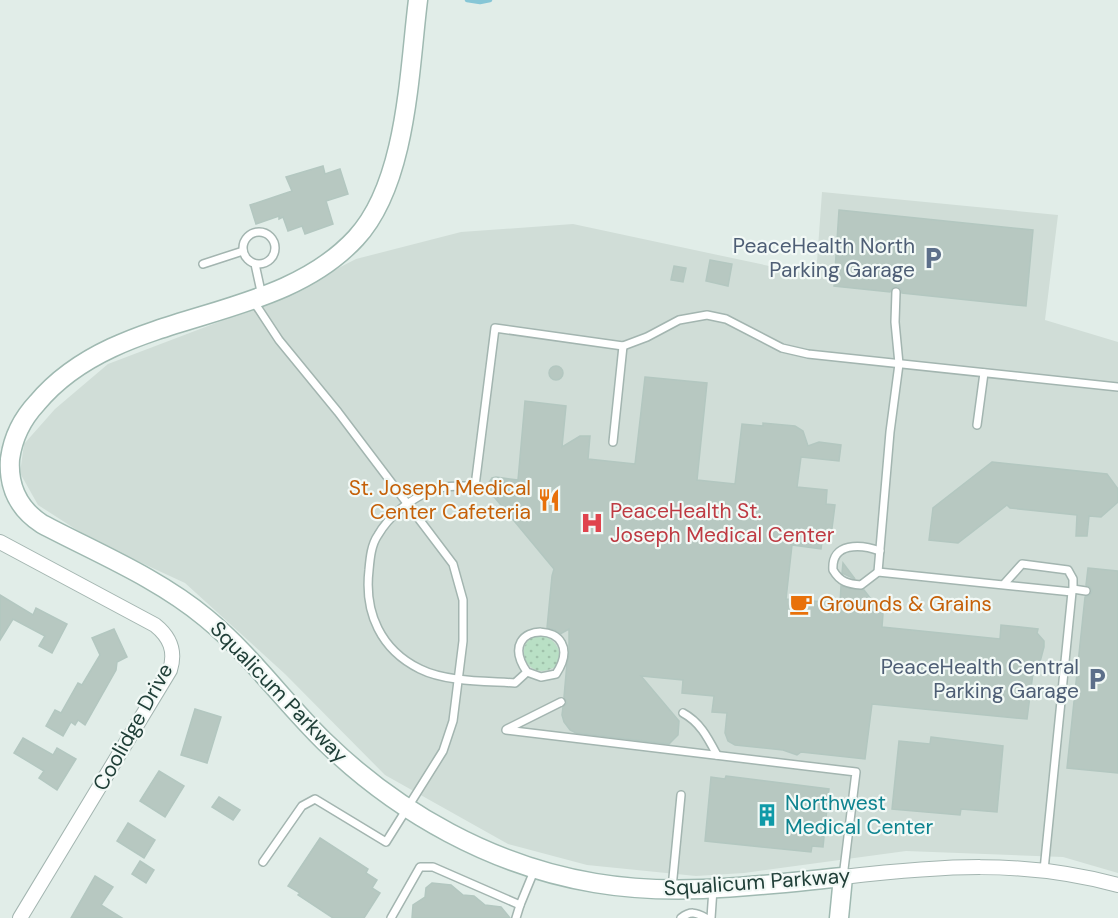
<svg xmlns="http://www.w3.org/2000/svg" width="1118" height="918" viewBox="0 0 1118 918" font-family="'DM Sans',sans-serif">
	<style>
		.built { fill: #d0ddd7 }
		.garden { fill: url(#garden-dots) }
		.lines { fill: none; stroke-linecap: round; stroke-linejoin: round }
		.stream { stroke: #86c6d6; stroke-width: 4.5 }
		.building { fill: #b7c8c1; stroke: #b3c7c0; stroke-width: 1.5 }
		.lane-casing { stroke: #a3b5b0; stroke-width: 10 }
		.street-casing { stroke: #a3b5b0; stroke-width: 16 }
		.secondary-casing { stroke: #9fb9b1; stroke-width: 21 }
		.lane { stroke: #fff; stroke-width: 7 }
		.street { stroke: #fff; stroke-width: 14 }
		.secondary { stroke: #fff; stroke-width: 18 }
		.labels { text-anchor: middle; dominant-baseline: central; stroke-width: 4.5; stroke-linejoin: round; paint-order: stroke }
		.service-label { font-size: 21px; fill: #4e5e75; stroke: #f2f9f6; text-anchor: end }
		.food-label { font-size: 21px; fill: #c56008; stroke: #f2f9f6; text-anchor: end }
		.health-label { font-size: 21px; fill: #be3a42; stroke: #f2f9f6; text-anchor: start }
		.street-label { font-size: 21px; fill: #203f38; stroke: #f2f9f6 }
		.culture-label { font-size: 21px; fill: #0d838f; stroke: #f2f9f6; text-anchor: start }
	</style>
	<defs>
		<pattern id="garden-dots" width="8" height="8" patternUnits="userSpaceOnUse" patternTransform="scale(1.5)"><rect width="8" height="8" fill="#b9e0c5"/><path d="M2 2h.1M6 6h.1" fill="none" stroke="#9fc1aa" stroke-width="1.8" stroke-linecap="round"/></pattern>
	</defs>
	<rect width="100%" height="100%" fill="#e1ede8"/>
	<!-- built -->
	<path class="built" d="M822,192L1058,215L1045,320L1118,342V873L1063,857L906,851L744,873L696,876L587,865L508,844L385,775L285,674L185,583L94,541L38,505L20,473L24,444L55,409L108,364L274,301L356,259L461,232L573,224L816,276Z"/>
	<!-- garden -->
	<path class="garden" d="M542,635C557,641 562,650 558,665C525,688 509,637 542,635Z"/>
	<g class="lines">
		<!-- stream -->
		<path class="stream" d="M467,0L480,2L490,0"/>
	</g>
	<!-- building -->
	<g class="building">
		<path d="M323,166L325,174L340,169L348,194L326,201L333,224L305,234L302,226L288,231L283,217L279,219V216L256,224L250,205L292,191L286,177Z"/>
		<path d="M839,210L1033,230L1026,306L902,293L901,289L897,286L893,287L890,292L834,286Z"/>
		<path d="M710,260L732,264L728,286L706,281Z"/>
		<path d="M674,266L686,268L683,282L671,280Z"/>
		<circle cx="556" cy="373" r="7"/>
		<path d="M645,377L707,383L697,480L735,484L742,424L763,426V423L795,426L803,431L808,446L819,442L841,445L839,461L801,457L797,487L827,490L826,504L835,505L831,536L823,535L821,549L792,545L786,599L840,603L841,586L851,589L864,590L874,603L873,608L883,614L882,627L1000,639L1001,625L1038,629L1037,633L1044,641V647L1040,662L1033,673L1027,719L872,704L865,759L801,752L797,755L783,750L735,745L728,741L725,733L727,713L712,712L714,696L682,693L683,680L641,676L679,721L678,735L669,744L576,733L570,730L564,722L562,715L563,707L567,703L564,697L567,663L569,656V629L560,634L555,630L547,628L552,576L554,569L490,492L488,484L492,478L496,477L518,480L525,401L566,406L562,447L580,436H590L588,459L635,464Z"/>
		<path d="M992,462L1107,474L1118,489V502L1101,517L1089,516L1087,536H1076L1077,515L1010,508L1007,505L958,543L929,540L933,508Z"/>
		<path d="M843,563L855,579L842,573Z"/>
		<path d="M1088,568L1118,571V773L1067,768L1085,597L1090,595L1092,591L1090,587L1086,585Z"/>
		<path d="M0,595L33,615L36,608L67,624L52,653L39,646L45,636L13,619L0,640Z"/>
		<path d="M114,629L127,657L117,662L116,670L85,725L78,720L75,725L71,722L63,736L46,726L55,710L61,713L78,683L82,685L100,655L92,638Z"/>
		<path d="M195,709L221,717L207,763L181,755Z"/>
		<path d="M931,737L1003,746L997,812L961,809L960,815L892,809L899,741L930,744Z"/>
		<path d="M23,738L53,755L57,748L76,759L57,790L39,778L44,771L14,753Z"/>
		<path d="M159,771L184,786L165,817L140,801Z"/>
		<path d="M726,776L829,789L823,847L812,846L811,852L705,841L711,777L725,779Z"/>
		<path d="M219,797L240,810L233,820L212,807Z"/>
		<path d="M128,823L155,840L144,858L117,841Z"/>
		<path d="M320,838L368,869L366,873L377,880L372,888L380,893L364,918H333L298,895L300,893L288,886Z"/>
		<path d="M140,861L154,870L146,883L132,874Z"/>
		<path d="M95,876L113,887L101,905L122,918H71Z"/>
		<path d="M432,883L451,885L463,895L474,896L485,905L501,907L510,918H412L413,905L425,897L426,888Z"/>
	</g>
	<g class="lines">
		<!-- lane casing -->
		<g class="lane-casing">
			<g id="lane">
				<circle cx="259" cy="248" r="16"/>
				<path d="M203,264L243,251"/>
				<path d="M255,264L262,296"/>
				<path d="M254,302L279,340L338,412L453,564L463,600V641L453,721L443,751L386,842L315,799L302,806L263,862"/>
				<path d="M977,425L984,373"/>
				<path d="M613,442L623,346"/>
				<path d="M880,551C861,544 831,542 833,570C840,582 848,584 861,585L878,572L1072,592L1073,589L1086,591"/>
				<path d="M878,572L890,432L899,364L895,322L896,292"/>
				<path d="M1004,584L1022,564L1068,570L1073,579V589"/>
				<path d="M527,672C490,618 592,619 556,674L541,677L527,672L515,683C486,681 446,682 420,669C381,650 364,613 369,570C370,559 371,545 378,535C389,516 409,500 430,491C444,485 460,486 475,486L495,328L623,346L647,337L679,320L707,315L726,319L782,348L808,354L1118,387"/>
				<path d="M683,713C700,722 708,738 717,755"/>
				<path d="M507,729L561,702"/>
				<path d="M506,730L856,772L843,877"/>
				<path d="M1044,870L1072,592"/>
				<path d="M672,888L681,795"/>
				<path d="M391,918L420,867H433L520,905"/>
				<path d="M516,918L520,905L534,871"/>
				<path d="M681,918C690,911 696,912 706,918"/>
				<path d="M711,918L713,889"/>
			</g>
		</g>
		<!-- street casing -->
		<g class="street-casing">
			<g id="street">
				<path d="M0,542L155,625C170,637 176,651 170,670L20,918"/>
				<path d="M843,877C941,866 1021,859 1118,885"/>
			</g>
		</g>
		<!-- secondary casing -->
		<g class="secondary-casing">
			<path id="secondary" d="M418,0C409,72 407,183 356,238C273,328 118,306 37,403C22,419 13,437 10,459C8,488 19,509 42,524C97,553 158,578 206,618C251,655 284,702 325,742C398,813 493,866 595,883C677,897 761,885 843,877L839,918"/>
		</g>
		<!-- lane -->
		<use href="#lane" class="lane"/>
		<!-- street -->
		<use href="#street" class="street"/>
		<!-- secondary -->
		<use href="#secondary" class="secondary"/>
	</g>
	<!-- icons -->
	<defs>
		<g id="parking-bare" transform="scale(1.8)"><path d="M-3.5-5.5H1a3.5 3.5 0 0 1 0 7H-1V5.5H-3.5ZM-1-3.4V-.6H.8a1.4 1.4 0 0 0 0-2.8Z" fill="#5c6f8a" stroke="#f2f9f6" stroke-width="2.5" paint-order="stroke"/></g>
		<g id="restaurant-bare" transform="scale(1.8)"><path d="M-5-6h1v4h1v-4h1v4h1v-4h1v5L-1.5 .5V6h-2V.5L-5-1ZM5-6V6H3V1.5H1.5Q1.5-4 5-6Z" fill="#e8710a" stroke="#f2f9f6" stroke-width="2.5" paint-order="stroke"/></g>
		<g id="hospital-bare" transform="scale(1.8)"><path d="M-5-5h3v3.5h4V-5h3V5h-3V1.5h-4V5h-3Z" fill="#e0444e" stroke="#f2f9f6" stroke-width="2.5" paint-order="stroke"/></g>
		<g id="cafe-bare" transform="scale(1.8)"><path d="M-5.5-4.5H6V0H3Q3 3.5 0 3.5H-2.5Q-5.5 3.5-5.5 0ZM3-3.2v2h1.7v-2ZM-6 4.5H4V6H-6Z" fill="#e8710a" stroke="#f2f9f6" stroke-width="2.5" paint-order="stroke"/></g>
		<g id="building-bare" transform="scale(1.8)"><path d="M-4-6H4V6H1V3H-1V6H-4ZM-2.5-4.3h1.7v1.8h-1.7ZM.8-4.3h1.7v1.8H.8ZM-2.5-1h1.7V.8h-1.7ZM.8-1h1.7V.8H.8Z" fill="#0f9aa8" stroke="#f2f9f6" stroke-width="2.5" paint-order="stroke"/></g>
	</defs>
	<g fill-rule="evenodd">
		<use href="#parking-bare" x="933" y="258"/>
		<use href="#restaurant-bare" x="549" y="500"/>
		<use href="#hospital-bare" x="592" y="523"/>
		<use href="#cafe-bare" x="801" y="604"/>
		<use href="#parking-bare" x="1097" y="679"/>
		<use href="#building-bare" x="767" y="815"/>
	</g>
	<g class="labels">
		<!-- service labels -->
		<g class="service-label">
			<text x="915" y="246">PeaceHealth North<tspan x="915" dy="24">Parking Garage</tspan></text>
			<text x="1079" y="667">PeaceHealth Central<tspan x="1079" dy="24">Parking Garage</tspan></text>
		</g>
		<!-- food labels -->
		<g class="food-label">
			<text x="531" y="488">St. Joseph Medical<tspan x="531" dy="24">Center Cafeteria</tspan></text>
			<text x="819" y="604" text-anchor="start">Grounds &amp; Grains</text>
		</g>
		<!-- health labels -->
		<g class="health-label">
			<text x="610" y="511">PeaceHealth St.<tspan x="610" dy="24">Joseph Medical Center</tspan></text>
		</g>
		<!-- street labels -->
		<g class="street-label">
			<text transform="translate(279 692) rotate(46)">Squalicum Parkway</text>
			<text transform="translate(133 727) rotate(-61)">Coolidge Drive</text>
			<text transform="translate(757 882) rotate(-4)">Squalicum Parkway</text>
		</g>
		<!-- culture labels -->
		<g class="culture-label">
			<text x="785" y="803">Northwest<tspan x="785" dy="24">Medical Center</tspan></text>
		</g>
	</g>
</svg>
